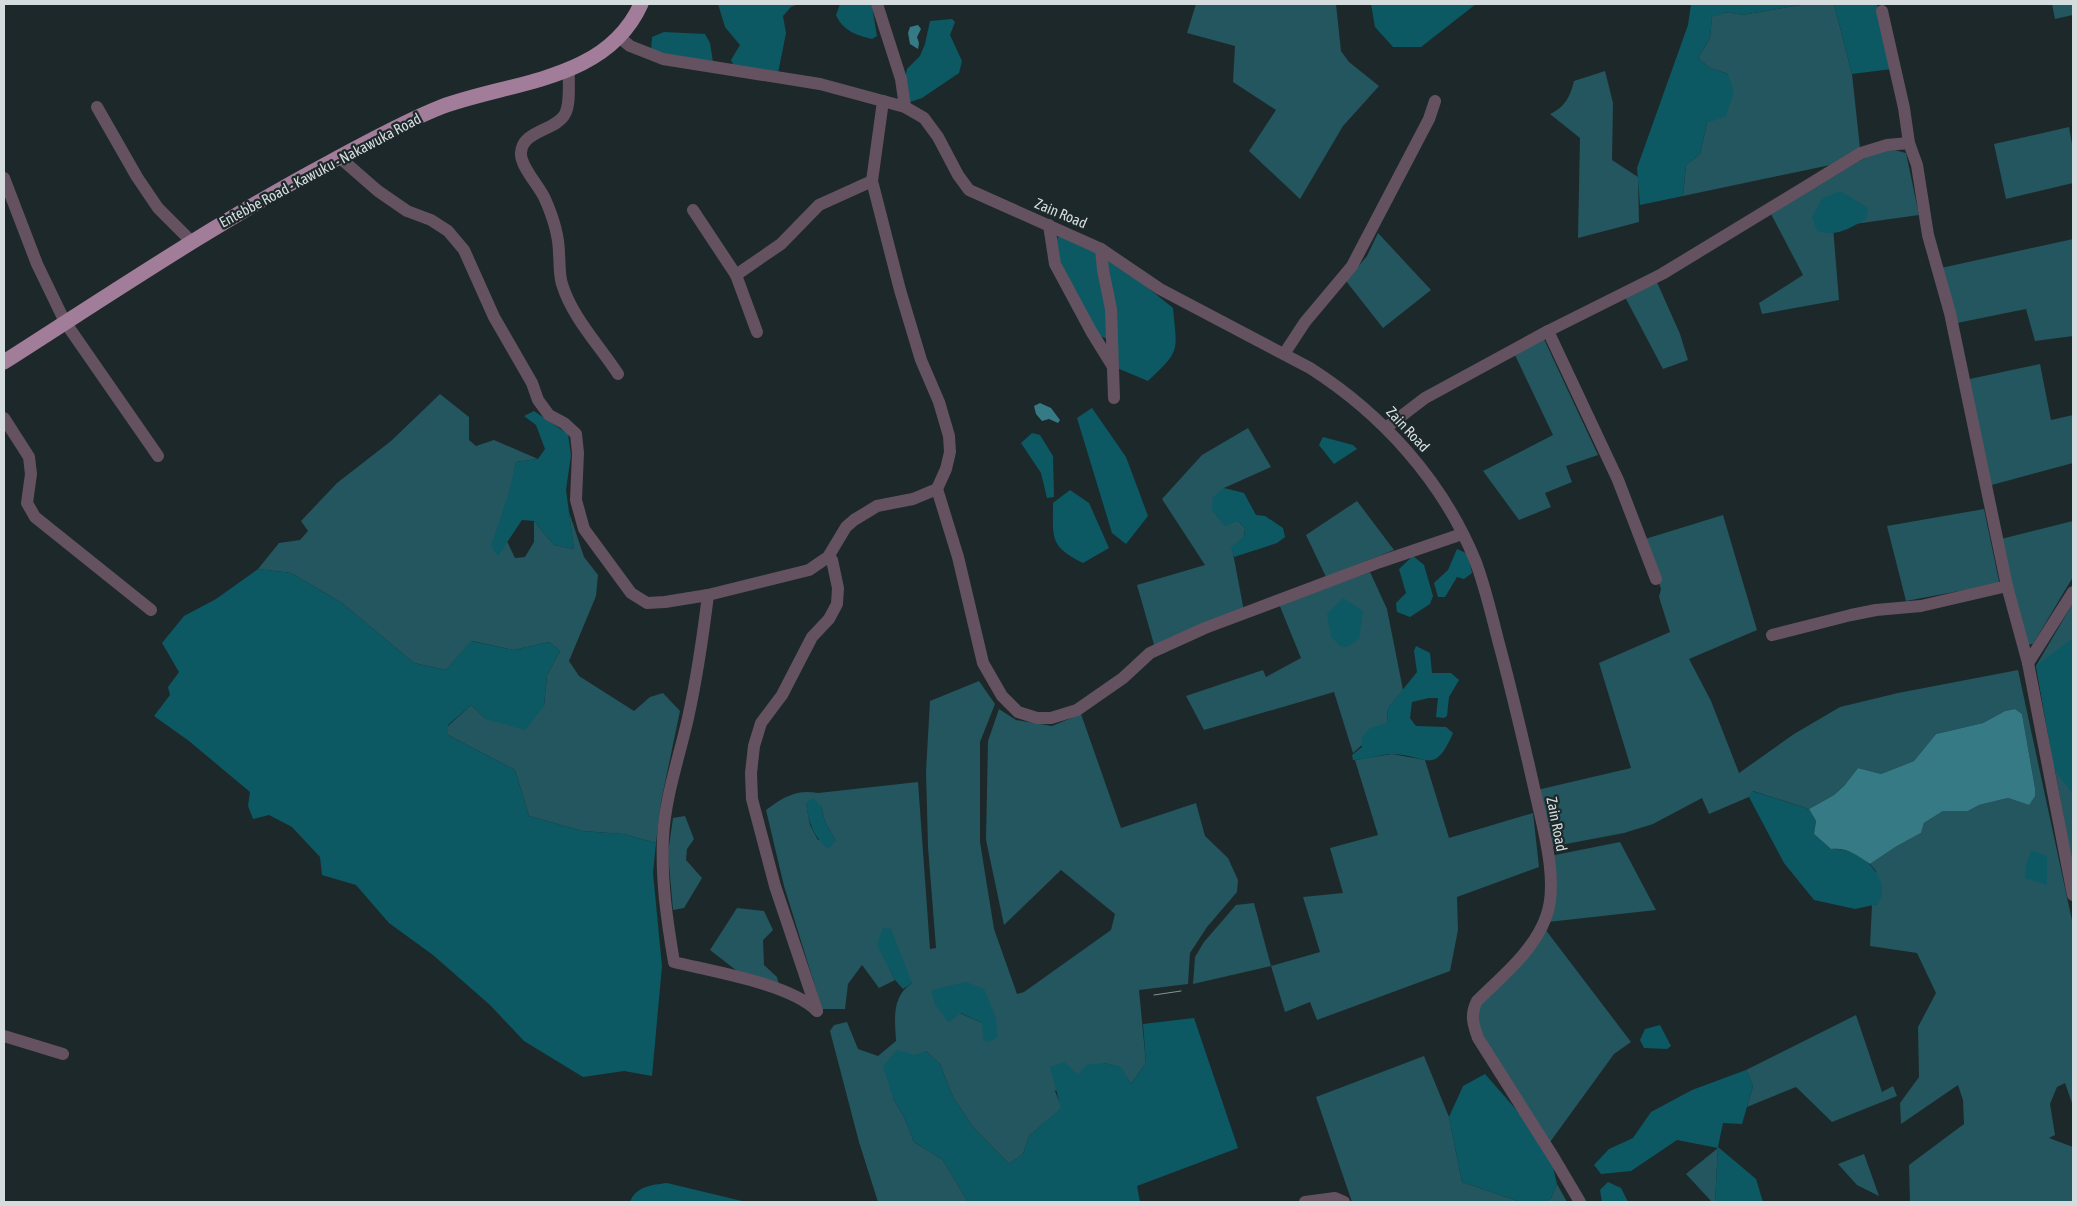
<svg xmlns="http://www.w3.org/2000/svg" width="2077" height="1206" viewBox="0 0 2077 1206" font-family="'Asap Condensed',sans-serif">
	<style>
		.green { fill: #23565e; fill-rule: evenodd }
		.forest { fill: #0c5964 }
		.water { fill: #367a85 }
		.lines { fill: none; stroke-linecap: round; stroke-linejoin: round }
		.minor { stroke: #645260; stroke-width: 12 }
		.major { stroke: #a17d99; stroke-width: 15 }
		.tram { stroke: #8a9394; stroke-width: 1 }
		.labels { text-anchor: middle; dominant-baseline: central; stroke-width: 4.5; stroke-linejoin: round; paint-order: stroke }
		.street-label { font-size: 15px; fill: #d5dcdd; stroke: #1d282a }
	</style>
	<rect width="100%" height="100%" fill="#1d282a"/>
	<!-- green -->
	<g class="green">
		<path d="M1196,4H1336L1341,51L1349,62L1379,86L1343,126L1300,199L1249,151L1276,110L1233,82L1235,46L1187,33Z"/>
		<path d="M1806,4H1834L1852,74L1860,148L1835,164L1683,196L1686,165L1700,154L1707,123L1728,74L1710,68L1698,58L1710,38L1712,16L1729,12L1742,15Z"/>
		<path d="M2052,4H2073V15L2055,19Z"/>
		<path d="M1605,71L1613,103L1612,160L1638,177L1639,222L1578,238L1580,138L1550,114C1565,107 1570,97 1574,81Z"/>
		<path d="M2069,127L2073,150V183L2006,199L1994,144Z"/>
		<path d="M1883,147L1906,153L1919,215L1833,227L1839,300L1762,314L1759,303L1803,275L1771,214Z"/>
		<path d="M1378,233L1431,290L1383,328L1346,281L1367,256Z"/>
		<path d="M2073,239V336L2035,341L2026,309L1952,324L1941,268Z"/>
		<path d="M1656,280L1680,334L1688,360L1663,369L1625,297Z"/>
		<path d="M1543,337L1598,455L1566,466L1572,482L1545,493L1551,507L1519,520L1483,471L1553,435L1515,355Z"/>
		<path d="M2040,364L2051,420L2073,415V463L1988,486L1965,380Z"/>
		<path d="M440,394L469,417V440L476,446L494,440L538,459L516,462L498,555L507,541L515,558L525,557L534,542V521L554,545L574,549L569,512L584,557L598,575L596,596L569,661L579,676L634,711L650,697L663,693L680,711L661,802L656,843L623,834L582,831L529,816L515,770L448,735V726L471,705L486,719L544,706L547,675L560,651L549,642L514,650L472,641L446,670L414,663L342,603L291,573L258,569L279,543L300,540L308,531L301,521L337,483L391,441Z"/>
		<path d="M1248,428L1271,467L1224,488L1238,521L1245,528L1244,537L1232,548L1244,611L1155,648L1137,585L1205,565L1162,499L1202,455Z"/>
		<path d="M1357,501L1394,550L1326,577L1306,535Z"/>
		<path d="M1984,509L1999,581L1997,584L1906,601L1887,526Z"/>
		<path d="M1723,515L1757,630L1689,659L1711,701L1739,773L1794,734L1840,707L1898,693L2018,670L2073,925V1106L2065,1083L2057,1087L2050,1104L2055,1135L2049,1138L2073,1147V1202H1910L1909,1165L1964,1124L1963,1100L1958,1085L1901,1124L1900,1103L1919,1077L1918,1027L1936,993L1917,953L1870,946L1872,905L1878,904L1876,871L1870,864L1897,846L1921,833L1924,823L1943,811H1968L1979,805L2008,798L2029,805L2035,788L2022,714L2015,709L2005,711L1983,723L1936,734L1914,761L1881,774L1858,768L1844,786L1834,795L1809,809L1753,791L1749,797L1709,814L1702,798L1653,824L1624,833L1550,847L1537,790L1631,768L1599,663L1670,632L1659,597L1661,589L1645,539Z"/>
		<path d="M2073,521V577L2033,644L2025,645L2001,539Z"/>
		<path d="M1370,572L1387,609L1403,690L1388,708L1387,723L1353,753L1334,692L1204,730L1186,696L1263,670L1266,677L1301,658L1279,604Z"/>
		<path d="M2073,603V868L2036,666Z"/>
		<path d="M979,681L995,704L980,742V842L994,929L1017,994L1024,992L1111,930L1115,914L1061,870L1004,925L986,840L988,741L999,709L1016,720L1052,726L1081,714L1121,828L1196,803L1205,836L1228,858L1238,880L1237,892L1207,927L1190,953L1188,984L1139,990L1146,1063L1131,1084L1120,1067L1104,1063L1078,1076L1055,1091L1062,1108L1029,1136L1023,1154L1009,1164L972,1126L953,1097L940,1064L926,1051L893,1098L904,1117L914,1142L943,1160L968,1202H878L859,1142L830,1031L834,1025L847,1022L858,1049L878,1056L896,1041C895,1020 891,997 912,983L889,968L895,980L879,988L862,965L848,984L845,1009H822L784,886L766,810C783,797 797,789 818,793L918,782L930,949L936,948L928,847L926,771L930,701ZM806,803L821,806L825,822L836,841L818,840L810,825ZM984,989L982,1023L960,1013L948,1022Z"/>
		<path d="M1392,754L1425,760L1449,838L1533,813L1539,867L1457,897L1458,930L1450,971L1317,1020L1310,1002L1285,1012L1271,966L1193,984L1195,957L1204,942L1236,905L1254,903L1271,966L1320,952L1303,897L1343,893L1330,848L1378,835L1355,760Z"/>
		<path d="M685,816L694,839L687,849L686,860L702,878L684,908L673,910L668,853L673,818Z"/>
		<path d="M1620,842L1656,910L1548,922L1550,856Z"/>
		<path d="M737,908L764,911L773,930L763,940L764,965L777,977L779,984L737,971L710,950Z"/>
		<path d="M1545,929L1631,1042L1614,1054L1550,1142L1480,1049L1477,1009Z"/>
		<path d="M1856,1015L1882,1092L1893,1086L1897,1096L1832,1122L1796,1087L1747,1107L1753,1086L1746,1070Z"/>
		<path d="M1424,1056L1449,1117L1462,1182L1521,1202H1352L1316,1097Z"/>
		<path d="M1718,1148L1715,1202H1712L1686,1174Z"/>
		<path d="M1864,1154L1879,1196L1857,1185L1838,1164Z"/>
		<path d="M1557,1184L1567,1202H1546L1551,1198Z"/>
	</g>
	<!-- forest -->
	<g class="forest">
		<path d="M718,4H798L791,7L783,16L786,33L778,73L735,68L731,60L740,45L725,27Z"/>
		<path d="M840,4H869L872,6L877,36L872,39C856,35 843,31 836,15Z"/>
		<path d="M1371,4H1476L1421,47H1393L1375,27Z"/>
		<path d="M1691,4H1806L1742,15L1728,12L1712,17L1710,38L1698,58L1710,68L1728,74L1734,92L1726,116L1707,123L1700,154L1686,165L1683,196L1640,205L1637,168L1688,25Z"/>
		<path d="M1834,4H1877L1892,69L1852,74Z"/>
		<path d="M952,19L955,22L950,35L962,61L959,73L922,98L910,102L903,87L907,69L920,56L925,44L930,21Z"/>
		<path d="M664,32L705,34L710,43L713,62L651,51L652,37Z"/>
		<path d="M1840,191L1868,208L1866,219C1848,229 1837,237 1817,231L1812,217L1822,199Z"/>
		<path d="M1062,231L1112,259L1173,308C1177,352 1181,350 1148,381L1117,368L1116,344L1091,331L1062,274L1057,239Z"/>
		<path d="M1092,408L1126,457L1148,516L1126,544L1112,533L1077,418Z"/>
		<path d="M534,411L568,434L571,455L566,490L574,549L554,545L534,521L522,520L498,556L491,546L509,492L516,462L538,459L545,449L536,425L524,416Z"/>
		<path d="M1032,433L1040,435L1053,456L1054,497L1047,498L1041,473L1021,443Z"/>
		<path d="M1323,437L1353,445L1357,449L1334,464L1319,445Z"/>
		<path d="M1224,488L1244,493L1256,515L1265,516L1283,528L1285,537L1277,543L1234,557L1231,547L1244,537L1245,528L1238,521L1225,526L1212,511L1213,497Z"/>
		<path d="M1070,490L1089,503L1109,548L1083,563C1049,546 1053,538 1053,503Z"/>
		<path d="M1457,549L1468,554L1472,573L1464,579L1457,577L1445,597H1438L1434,583L1448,570Z"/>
		<path d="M1413,556L1424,565L1433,596L1430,604L1410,617L1397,612L1396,603L1406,593L1399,569Z"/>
		<path d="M258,569L291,573L342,603L414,663L446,670L471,641L514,650L549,642L560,651L547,675L544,706L525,730L486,719L471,705L448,725V735L515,770L529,816L582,831L623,834L656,843L653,873L662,966L652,1076L624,1071L583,1077L524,1041L490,1005L433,955L389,923L356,885L322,875L320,857L292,827L269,815L253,819L248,806L250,792L189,741L154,716L170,695L168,687L179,672L162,643L184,616L216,599Z"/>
		<path d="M1343,598L1363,611L1359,639L1349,646L1342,647L1331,637L1327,614Z"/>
		<path d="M2073,638V794L2054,769L2036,666Z"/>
		<path d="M1416,646L1430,653L1432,673H1451L1459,680L1449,697L1447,716L1444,718L1436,717L1438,698H1429L1412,702L1410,718L1416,726L1446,727L1453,733C1434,777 1427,755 1393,754C1380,754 1367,760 1353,760L1352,755L1362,747V737L1370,728L1387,723L1388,708L1417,672L1414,651Z"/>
		<path d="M1752,791L1809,809L1816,821L1814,834L1831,849C1853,847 1883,867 1882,893C1882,896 1879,901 1878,904L1855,909L1814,900L1784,863L1749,797Z"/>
		<path d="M813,798L821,806L825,822L836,841L828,849C813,836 809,823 806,803Z"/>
		<path d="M2031,850L2047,856V885L2025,878L2026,865Z"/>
		<path d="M883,928L891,929L912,983L903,989L895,980L877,945Z"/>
		<path d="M966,982L984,989L996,1018L997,1037L990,1042L983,1040L982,1023L961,1013L948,1022L935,1004L931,990Z"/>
		<path d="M1194,1018L1238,1148L1137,1186L1140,1202H968L943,1160L914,1142L904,1117L893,1098L883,1066L897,1050L914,1055L926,1051L940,1064L953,1097L972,1126L1009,1164L1023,1154L1029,1136L1061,1108L1050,1067L1064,1062L1078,1075L1087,1065L1104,1063L1121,1067L1131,1084L1146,1063L1143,1024Z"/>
		<path d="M1660,1025L1671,1046L1667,1049L1644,1048L1640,1040L1645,1029Z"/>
		<path d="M1746,1070L1753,1086L1742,1124L1723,1123L1718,1147L1756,1179L1763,1202H1715L1718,1148L1677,1140L1631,1171L1601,1174L1594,1165L1609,1149L1633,1138L1651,1112L1692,1090Z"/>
		<path d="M1485,1074L1548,1146L1557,1184L1551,1198L1546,1202H1521L1462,1182L1449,1117L1463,1086Z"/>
		<path d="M1608,1182L1621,1188L1628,1202H1602L1600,1190Z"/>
		<path d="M667,1183L746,1202H630C636,1186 652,1185 667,1183Z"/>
	</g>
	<!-- water -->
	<g class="water">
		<path d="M918,25L921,29L917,37L919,43L918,49L910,44L908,33L910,27Z"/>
		<path d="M1040,403L1051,408L1060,420L1058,423L1049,419L1042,421L1036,414L1034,406Z"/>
		<path d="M2015,709L2022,714L2035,788V796L2029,805L2008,798L1979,805L1968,811H1943L1924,823L1921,833L1897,846L1870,864C1857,855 1847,847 1831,849L1814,834L1816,821L1809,809L1834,795L1844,786L1858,768L1881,774L1914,761L1936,734L1983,723L2005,711Z"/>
	</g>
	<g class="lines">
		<!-- minor -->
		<g class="minor">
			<path d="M877,4L901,79L905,107"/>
			<path d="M1882,11L1904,108L1909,143L1917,165L1928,235L1950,313L2007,586L2028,663L2073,895"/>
			<path d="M619,37L630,46L663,59L820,84L905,107L924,118L938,137L958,175L969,190L1101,249L1160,289L1310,368C1382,414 1442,480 1475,560C1485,586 1491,613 1498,640C1511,688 1522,735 1533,783C1541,821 1560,881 1546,917C1534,951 1501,977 1477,1001C1470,1015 1473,1024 1478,1038L1554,1158L1580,1202"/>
			<path d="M569,69C568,82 571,103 565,114C556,131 522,130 521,153C520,166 540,187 545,199C553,217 559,236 559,254C560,265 559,274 562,284C572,317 599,345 618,374"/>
			<path d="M97,107L137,177L158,208L191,241"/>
			<path d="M339,157L378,191L407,211L431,220L448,231L464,250L494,317L532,383L538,400L549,415L564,423L576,434L578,453L576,500L584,529L631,593L647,603L665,602L708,595L809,570L828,557L846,527L854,520L877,506L913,499L937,489L946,469L950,452L949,436L939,402L921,360L900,290L872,181L883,101"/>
			<path d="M4,178L37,264L65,322L158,456"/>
			<path d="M693,210L736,275L781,244L819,205L872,181"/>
			<path d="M1049,225L1055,264L1091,331L1112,365"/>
			<path d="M1101,249L1103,270L1111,309L1114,398"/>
			<path d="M736,275L757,332"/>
			<path d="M1548,331L1618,480L1656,579"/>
			<path d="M1284,354L1305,322L1352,266L1429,119L1435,101"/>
			<path d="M4,418L29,457L31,474L27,503L35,517L151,610"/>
			<path d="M1387,427L1425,398L1548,331L1662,274L1861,153L1887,145L1909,143"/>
			<path d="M937,489L958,557L983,663L1002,696L1018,712L1037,718H1051L1077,710L1123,678L1150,653L1205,628L1380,562L1462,534"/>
			<path d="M708,595C703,636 697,677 688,718C679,758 665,797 663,838C661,880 667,921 674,962C711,971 791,984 817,1011"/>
			<path d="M1772,635L1851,615L1876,610L1921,606L2007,586"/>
			<path d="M2028,663L2073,592"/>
			<path d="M817,1011L775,886L752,799L751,773L754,746L761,723L782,695L812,637L829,619L837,604L838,588L832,560L828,557"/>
			<path d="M4,1036L63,1054"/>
			<path d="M1305,1202L1335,1198L1344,1202"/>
		</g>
		<!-- major -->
		<path class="major" d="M4,362C112,293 219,221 332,161C368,142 403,122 441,107C510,81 606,82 641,4"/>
		<!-- tram -->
		<path class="tram" d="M1154,995L1181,991"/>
	</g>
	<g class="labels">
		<!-- street labels -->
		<g class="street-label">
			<text transform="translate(320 170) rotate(-28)">Entebbe Road - Kawuku - Nakawuka Road</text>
			<text transform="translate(1061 213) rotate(23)">Zain Road</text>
			<text transform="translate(1408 429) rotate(47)">Zain Road</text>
			<text transform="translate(1557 824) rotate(79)">Zain Road</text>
		</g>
	</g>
	<!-- border -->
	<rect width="2077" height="1206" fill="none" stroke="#d5dcdd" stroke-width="10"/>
</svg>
